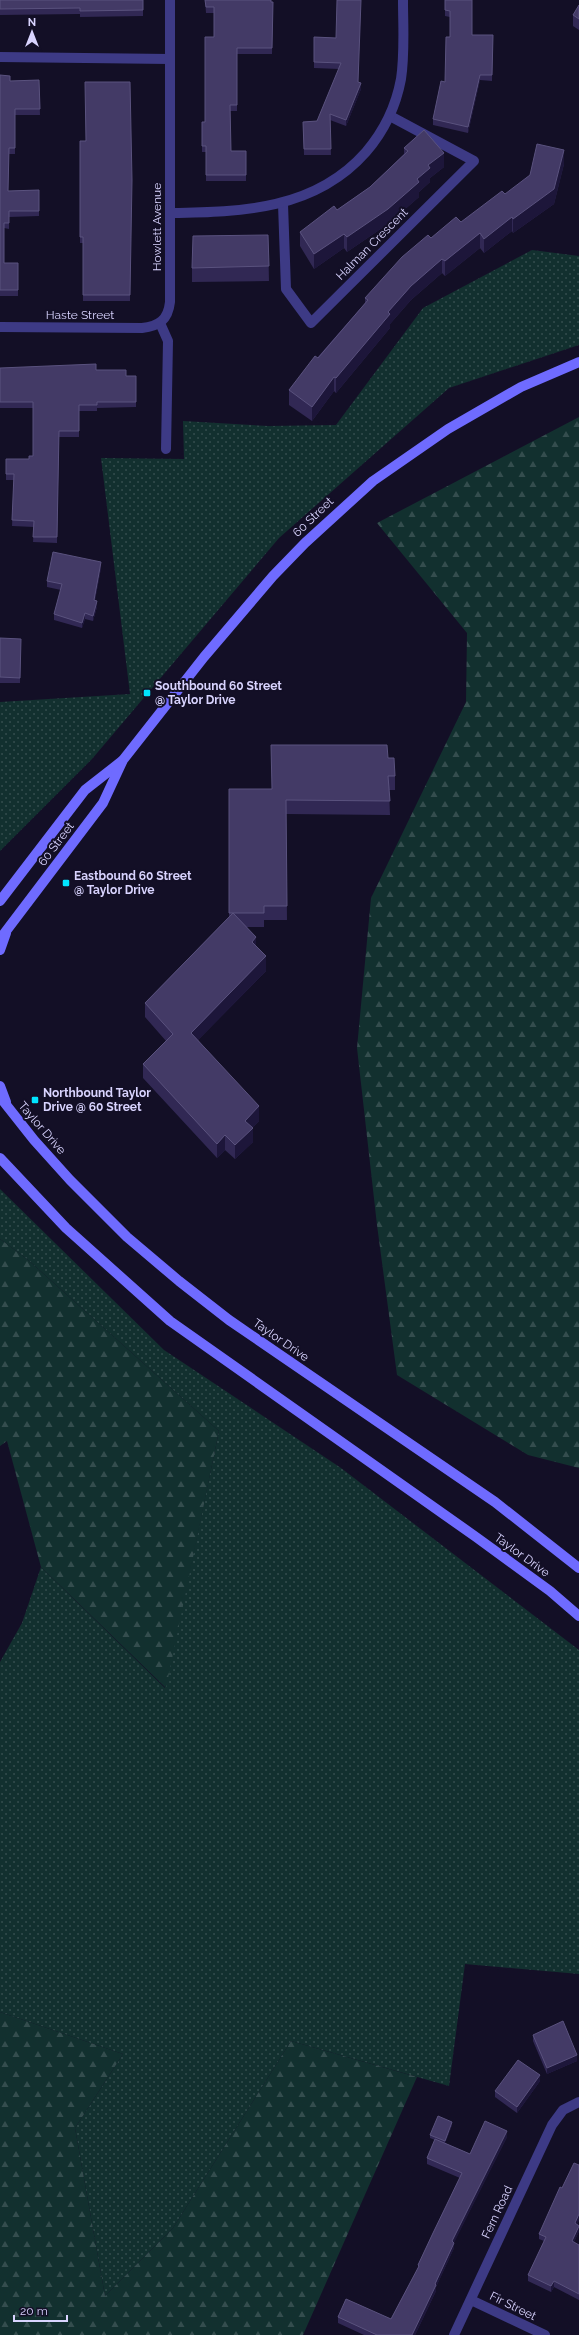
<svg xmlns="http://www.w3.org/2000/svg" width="579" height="2335" viewBox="0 0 579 2335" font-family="Raleway,sans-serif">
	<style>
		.grass { fill: url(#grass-dots) }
		.forest { fill: url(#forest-firs) }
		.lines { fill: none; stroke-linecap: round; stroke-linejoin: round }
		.minor { stroke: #3d3a85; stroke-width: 10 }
		.secondary { stroke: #6f6bff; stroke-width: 10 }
		.wall { fill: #312854 }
		.shaded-wall { fill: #1d163a }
		.building { fill: #433a66; stroke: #5a527e }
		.poi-dot { fill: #00e5ff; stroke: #130f26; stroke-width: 1.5 }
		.labels { text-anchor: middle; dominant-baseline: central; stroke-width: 4; stroke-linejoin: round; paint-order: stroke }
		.street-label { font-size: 12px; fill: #d9d4ff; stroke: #130f26 }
		.poi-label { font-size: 12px; font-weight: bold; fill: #d9d4ff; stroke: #130f26; text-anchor: start }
	</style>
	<defs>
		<pattern id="grass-dots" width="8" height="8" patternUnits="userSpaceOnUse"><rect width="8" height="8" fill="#12302f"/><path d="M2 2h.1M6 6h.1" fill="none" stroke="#344d4e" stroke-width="1.8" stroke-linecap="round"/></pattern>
		<pattern id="forest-firs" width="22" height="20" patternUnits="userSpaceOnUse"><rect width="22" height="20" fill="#12302f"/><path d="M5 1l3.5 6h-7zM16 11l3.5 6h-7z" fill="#344d4e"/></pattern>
	</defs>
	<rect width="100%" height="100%" fill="#130f26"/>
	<!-- grass -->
	<g class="grass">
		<path d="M532,250L579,256V345L449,388L279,538L92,759L0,851V702L130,694L101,458L184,459L183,421L268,426L336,425L423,308Z"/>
		<path d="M0,1189L164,1350L341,1468L579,1650V1974L465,1964L449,2086L291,2041L173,2228L105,2296L75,2128L123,2054L0,2012V1662L22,1623L41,1567L165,1688L219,1431L27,1259L0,1239Z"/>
	</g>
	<!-- forest -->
	<g class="forest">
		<path d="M579,417V1468L528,1455L397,1375L377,1225L357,1048L371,898L466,702L467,633L377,523Z"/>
		<path d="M0,1239L27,1259L219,1431L166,1688L41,1567L7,1441L0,1446Z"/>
		<path d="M0,2012L123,2054L75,2128L105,2296L173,2228L291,2041L417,2077L303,2335H0Z"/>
	</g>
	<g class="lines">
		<!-- minor -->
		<g class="minor">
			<path d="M0,57L170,59"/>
			<path d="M283,204L286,289L311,323L474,161L390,116"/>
			<path d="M170,213C242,212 315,210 366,152C384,131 396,106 401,79C405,53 403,26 403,0"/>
			<path d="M160,323L168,341L166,449"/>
			<path d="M0,327L142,328C159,326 168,320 170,302V0"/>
			<path d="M471,2300L545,2335"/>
			<path d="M454,2335L552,2125L563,2110L579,2102"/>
		</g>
		<!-- secondary -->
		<g class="secondary">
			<path d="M0,901L85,790L122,761"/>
			<path d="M0,939L103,803L123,760L204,657L273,576L305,543L373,481L448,429L521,387L579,362"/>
			<path d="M0,950L6,933"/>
			<path d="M0,1086L6,1102"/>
			<path d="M0,1097L34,1140L70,1180L127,1237L179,1281L229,1320L495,1502L579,1568"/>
			<path d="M0,1158L66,1228L170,1321L476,1537L550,1591L579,1616"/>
		</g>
	</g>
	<!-- wall -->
	<g class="wall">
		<path d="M0,0H143V16L80,17V14L0,15Z"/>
		<path d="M205,0L273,2L272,54H237V111H230L231,151H246V181H206V152H202V128L205,122L214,37V13H206Z"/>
		<path d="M445,0L472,35H493L492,81L480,80L468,133L433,125V119L445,82L450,37V17L445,16Z"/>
		<path d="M579,5V30L573,26V15Z"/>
		<path d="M314,37L336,38L361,89L346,126L330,120L331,155H304L303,122L317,121L339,69L314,68Z"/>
		<path d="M0,75L10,81L39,80L40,115H15V154H9L8,191L39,190V216L9,217V229L4,228V263H18V296H0Z"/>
		<path d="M130,82V301H83V243H80V141H85Z"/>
		<path d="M404,148L444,167L430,178V182L419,192V197L388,224L347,252L344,248L314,269L300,246V232L337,210L370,187L404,154Z"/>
		<path d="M564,164L554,204L513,233L512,231L484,253L480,248L445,276L442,273L411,300L390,324V328L336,393L334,391L312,421L289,405V390L365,303V298L431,238L461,222L505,194Z"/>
		<path d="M268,235L269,281L192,282V268Z"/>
		<path d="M0,368L96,370L126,376H136V407L97,408V411H79V437H59L57,543L33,542L34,527L12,526L14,480H6V459H29L33,456V408H0Z"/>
		<path d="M101,568L95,600L97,607L93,621L85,619L82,628L54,620V614L61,590L47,587V581Z"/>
		<path d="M0,638L21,639L20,683H0Z"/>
		<path d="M388,758L395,776V790H389L390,815L286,814L287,920H264V927H247L256,946L266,971L198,1040L259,1121L253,1127V1142L235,1159L225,1150L217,1158L143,1078V1064L166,1041L145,1017V1003L229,917V789H272Z"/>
		<path d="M533,2035L577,2061L547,2074L533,2041Z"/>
		<path d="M540,2081L517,2113L495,2097V2091Z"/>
		<path d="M452,2125L445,2143L470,2154L507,2137L454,2242V2248L436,2287V2291L415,2335H364L338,2323V2317L391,2319L418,2268V2265L460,2178L427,2164V2158L435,2140L430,2138V2135Z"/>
		<path d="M579,2165V2220L577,2224L579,2225V2231L574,2242L579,2245V2300L554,2287L551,2292L528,2281V2275L544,2241L539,2239V2234Z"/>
	</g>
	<!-- shaded-wall -->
	<g class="shaded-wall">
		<path d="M480,75V80L468,133V127Z"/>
		<path d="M361,83V89L346,126V120Z"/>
		<path d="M564,150V164L554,204L513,233V219Z"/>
		<path d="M444,153V167L430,178V182L419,192V197L388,224L347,252V237L417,179L428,165Z"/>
		<path d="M512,217V231L484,253V239Z"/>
		<path d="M480,233V248L445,276V261Z"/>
		<path d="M344,234V248L314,269V254Z"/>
		<path d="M442,259V273L411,300L390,324V328L336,393V378L388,312L411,286Z"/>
		<path d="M334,377V391L312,421V407Z"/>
		<path d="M101,562V568L94,606V600Z"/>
		<path d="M97,601V607L93,621V616Z"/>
		<path d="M85,613V619L82,628V623Z"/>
		<path d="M256,937V952L252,942Z"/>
		<path d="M266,956V971L191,1047V1033Z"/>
		<path d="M259,1106V1121L249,1131L253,1128V1142L235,1159V1145L245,1121Z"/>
		<path d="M225,1135V1150L217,1158V1144Z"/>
		<path d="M577,2055V2061L547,2074V2068Z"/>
		<path d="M540,2075V2081L517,2113V2107Z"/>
		<path d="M452,2122V2125L445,2144V2141Z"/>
		<path d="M507,2131V2137L452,2247V2241Z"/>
		<path d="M579,2214V2220L575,2229V2223Z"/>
		<path d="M579,2226V2231L572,2247V2241Z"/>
		<path d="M454,2243V2248L436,2287V2291L415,2335H412Z"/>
		<path d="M554,2281V2287L551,2292V2286Z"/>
	</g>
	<!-- building -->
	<g class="building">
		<path d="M0,0H143V10L80,11V8L0,9Z"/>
		<path d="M205,0H271V2H273L272,48H237V105H230L231,151H246V175H206V146H202V122H205V37H214V7H206Z"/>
		<path d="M337,0H361L358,82L361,83L346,120L330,114L331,149H304L303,122L317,121L341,63L314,62V37L336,38Z"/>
		<path d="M445,0H472V35H493L492,75H480L468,127L433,119L441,81L445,82L446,37H450V11L445,10Z"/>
		<path d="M579,5V19L573,15Z"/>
		<path d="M0,75L10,76V81L39,80L40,109H15V148H9L8,191L39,190V211H9V223H4V263H18V290H0Z"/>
		<path d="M85,82H130L132,180L130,295H83V237H80V141H86Z"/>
		<path d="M424,130L444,153L428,165L430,168L417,179L419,182L388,209L347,237L344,234L314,254L300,232L334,206L337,210L370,187L408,151L404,148Z"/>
		<path d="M537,144L564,150L554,189L513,219L512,217L484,239L480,233L445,261L442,259L411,286L388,312L390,314L336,378L334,377L312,407L289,390L315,356L318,358L368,300L365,298L402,257L428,235L431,238L456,217L461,222L502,191L505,194L530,175Z"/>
		<path d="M268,235L269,266L192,268L193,236Z"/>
		<path d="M96,364V370H126V376H136V402H97V405H79V431H59L57,537H33L34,521L12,520L14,474H6V459H29V456H33V402H0V368Z"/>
		<path d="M53,552L101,562L94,600L97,601L93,616L85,613L82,623L54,614L62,584L47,581Z"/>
		<path d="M0,638L21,639L20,678L0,677Z"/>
		<path d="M271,745H387L388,758H394L395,776H388L390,801L286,800L287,906H264V913H233L256,937L252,942L266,956L191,1033L259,1106L245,1121L253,1128L235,1145L225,1135L217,1144L143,1064L173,1034L145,1003L233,913H229V789H272Z"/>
		<path d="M563,2021L577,2055L547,2068L533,2035Z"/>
		<path d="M518,2060L540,2075L517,2107L495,2091Z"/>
		<path d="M438,2116L452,2122L445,2141L430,2135Z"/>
		<path d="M485,2121L507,2131L452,2241L454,2243L435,2284L436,2285L412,2335H377L338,2317L346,2299L391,2319L419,2266L418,2265L433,2233L462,2173L427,2158L435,2139L470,2154Z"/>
		<path d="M574,2163L579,2165V2214L575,2223L579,2226L572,2241L579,2245V2294L554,2281L551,2286L528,2275L546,2237L539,2234L560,2187L562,2188Z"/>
	</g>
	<!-- markers -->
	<g class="poi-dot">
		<rect x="143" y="689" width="8" height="8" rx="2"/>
		<rect x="62" y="879" width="8" height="8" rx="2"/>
		<rect x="31" y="1096" width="8" height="8" rx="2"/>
	</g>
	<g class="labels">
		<!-- street labels -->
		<g class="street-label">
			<text transform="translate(157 227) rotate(-90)">Howlett Avenue</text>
			<text transform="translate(372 244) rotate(-45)">Halman Crescent</text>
			<text x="80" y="315">Haste Street</text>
			<text transform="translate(313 517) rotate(-44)">60 Street</text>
			<text transform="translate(56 844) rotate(-53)">60 Street</text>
			<text transform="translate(42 1128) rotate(49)">Taylor Drive</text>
			<text transform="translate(281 1340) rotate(35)">Taylor Drive</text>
			<text transform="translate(522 1555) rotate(36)">Taylor Drive</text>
			<text transform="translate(497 2212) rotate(-65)">Fern Road</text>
			<text transform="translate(513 2306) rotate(26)">Fir Street</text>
		</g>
		<!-- poi labels -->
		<g class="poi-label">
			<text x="155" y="686">Southbound 60 Street<tspan x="155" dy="14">@ Taylor Drive</tspan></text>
			<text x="74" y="876">Eastbound 60 Street<tspan x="74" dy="14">@ Taylor Drive</tspan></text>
			<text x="43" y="1093">Northbound Taylor<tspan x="43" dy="14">Drive @ 60 Street</tspan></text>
		</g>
	</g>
	<!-- north arrow -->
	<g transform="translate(32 32)" stroke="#130f26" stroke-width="3" paint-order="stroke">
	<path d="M0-3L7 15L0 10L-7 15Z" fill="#d9d4ff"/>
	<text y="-6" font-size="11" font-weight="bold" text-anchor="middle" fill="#d9d4ff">N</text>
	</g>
	<!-- scale -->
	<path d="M14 2315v6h53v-6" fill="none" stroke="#d9d4ff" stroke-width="2"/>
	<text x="20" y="2315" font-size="12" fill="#d9d4ff" stroke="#130f26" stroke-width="3" paint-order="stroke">20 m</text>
</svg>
